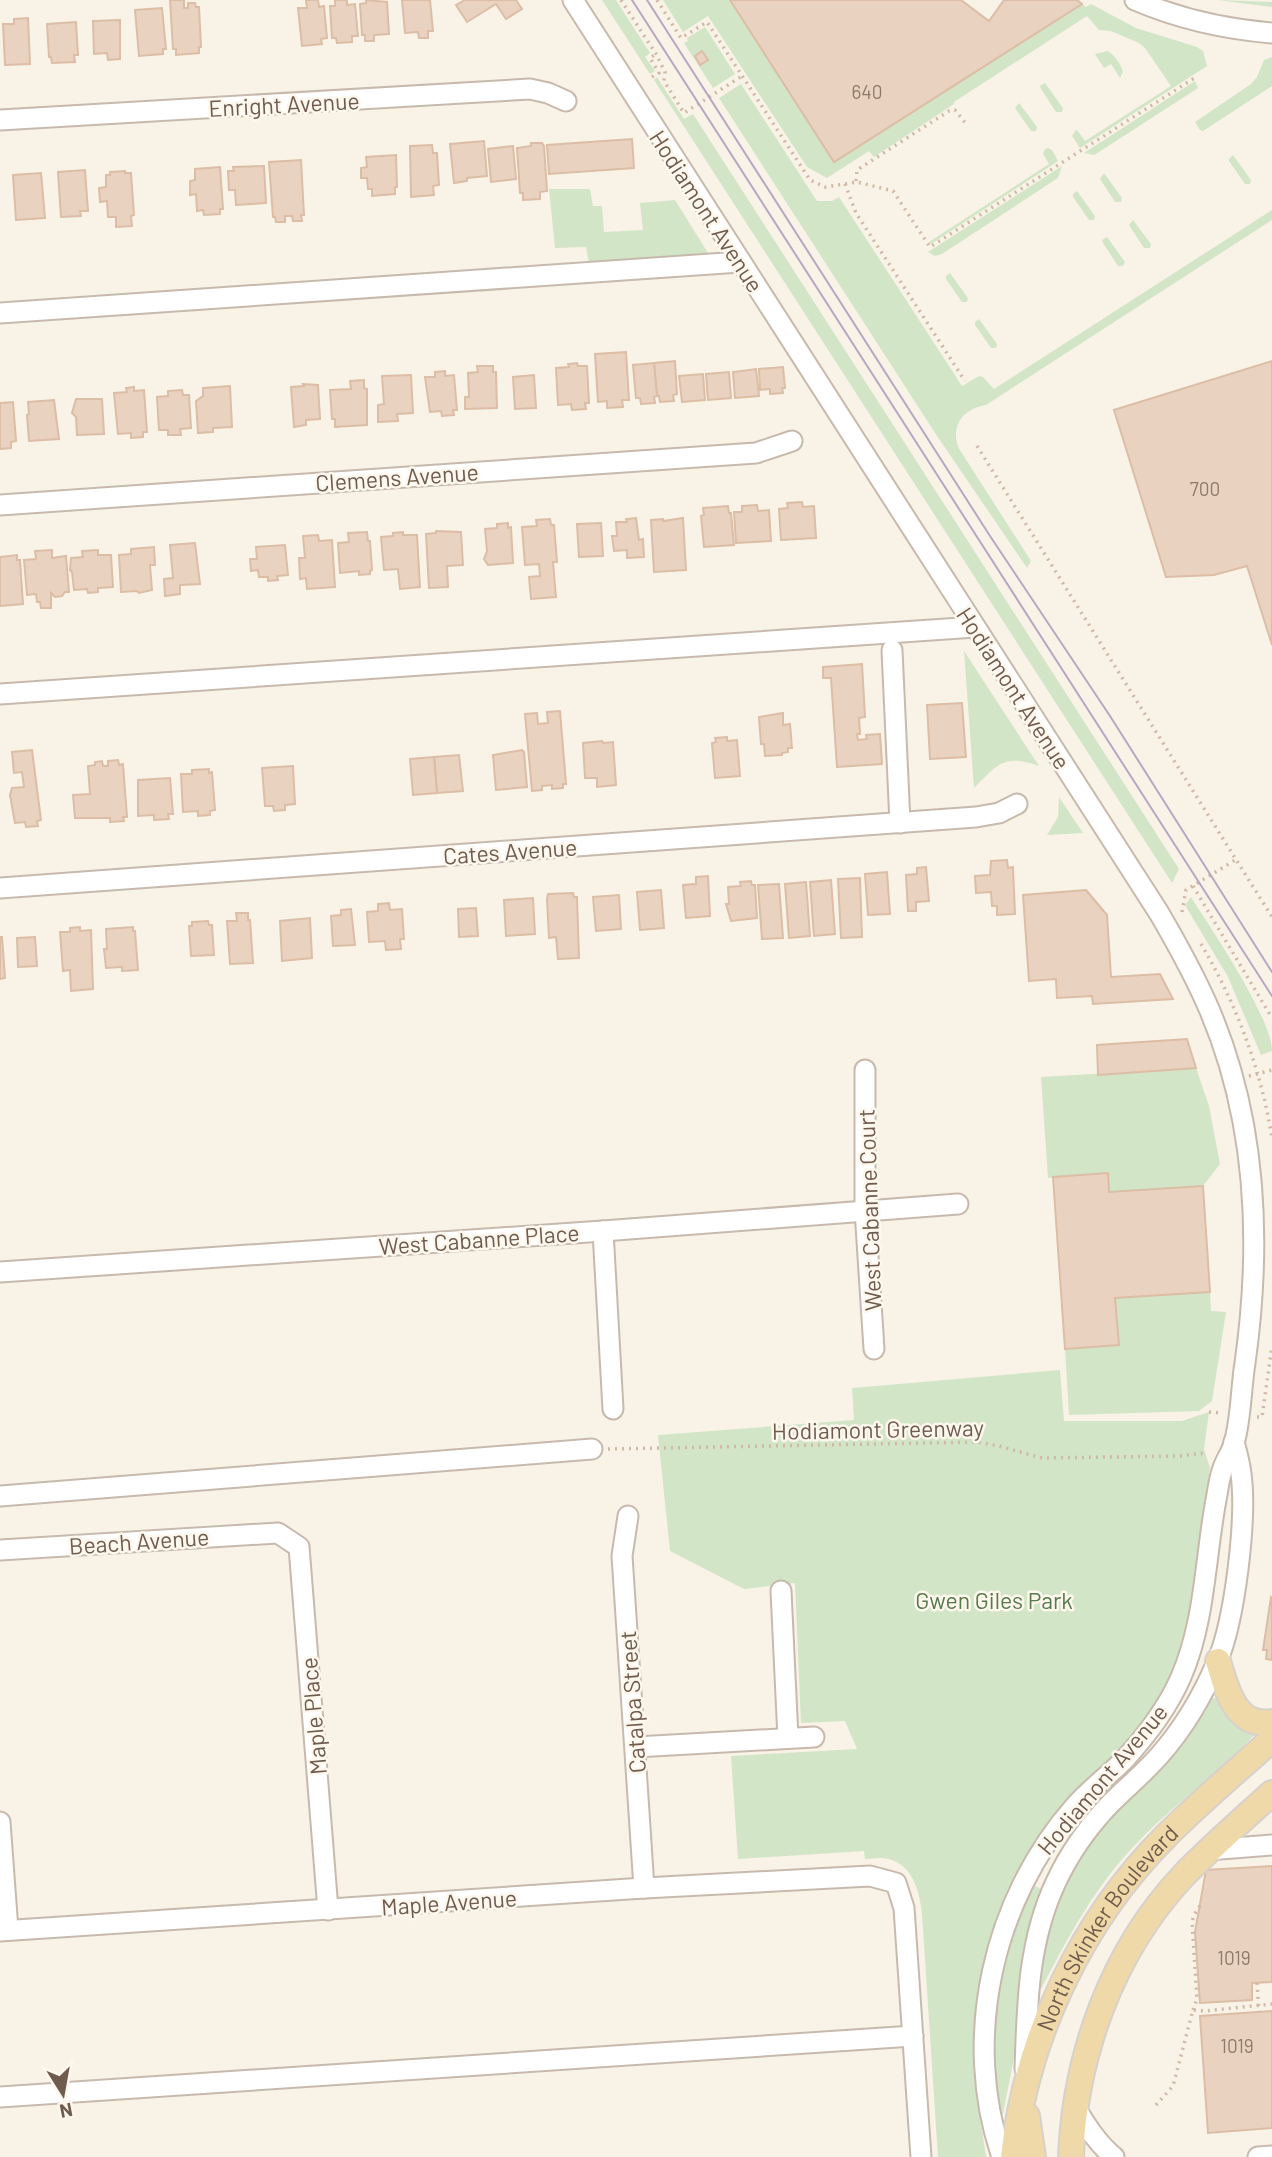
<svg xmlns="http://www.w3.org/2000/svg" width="1272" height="2157" viewBox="0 0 1272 2157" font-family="Barlow,sans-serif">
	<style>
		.green { fill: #d2e5c7 }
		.building { fill: #e9d3c0; stroke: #dcbda5; stroke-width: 2 }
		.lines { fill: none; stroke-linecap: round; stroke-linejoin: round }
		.minor-casing { stroke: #c7baad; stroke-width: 23 }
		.major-casing { stroke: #d7d1ce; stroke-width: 28 }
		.path { stroke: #d0b8a6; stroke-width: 3.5; stroke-dasharray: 2 5; stroke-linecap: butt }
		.minor { stroke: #fff; stroke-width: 19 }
		.major { stroke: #f0d9a8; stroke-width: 24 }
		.tram { stroke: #b7a7c2; stroke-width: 2 }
		.labels { text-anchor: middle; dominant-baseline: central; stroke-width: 5; stroke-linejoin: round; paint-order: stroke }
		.number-label { font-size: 19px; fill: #8e7a6b }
		.street-label { font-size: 23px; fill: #705c4f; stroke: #fdf7ed }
		.park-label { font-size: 23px; fill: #567a4c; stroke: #fdf7ed }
	</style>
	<rect width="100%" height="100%" fill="#f9f3e7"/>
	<!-- green -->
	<g class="green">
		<path d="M602,0H616L650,53L645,57L655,71L650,74Z"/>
		<path d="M663,0H730L834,162L1082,4L1086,7L1091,4L1136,28L1197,47L1203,51L1207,66L1080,148L1072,136L1075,131L1077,130L1085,141L1171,86L1145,48L1139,43L1111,31L1099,30L1087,16L954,102V104L874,157L869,151L827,178L807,167L708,16L683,32Z"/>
		<path d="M1217,0L1272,2V7Z"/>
		<path d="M705,27L735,74L713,88L684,43L688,41L687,38Z"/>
		<path d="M1108,51C1115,56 1121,64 1123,72L1120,78L1111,64L1104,68L1095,54Z"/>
		<path d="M1272,57V86L1203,131L1200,130L1195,122L1251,84L1257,77L1264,60Z"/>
		<path d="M657,77L684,119L693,114L1179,869L1172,883L654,80Z"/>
		<path d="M1195,81L1198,88L1099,152L1094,155L1084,153Z"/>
		<path d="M1045,83L1063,108L1062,112H1056L1041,89L1040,86Z"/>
		<path d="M741,84L817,201H832L839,197L962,386L979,376L983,377L994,389L1272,210V220L986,405C963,409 951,425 958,447L1031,561L1027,568L937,436L719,98Z"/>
		<path d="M1019,103L1037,127L1036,131H1031L1015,108Z"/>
		<path d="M1048,148L1052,150L1058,161L931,244L929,242L1049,164L1043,154L1045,149Z"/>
		<path d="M1233,155L1251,180L1250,184H1245L1229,161V159Z"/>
		<path d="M1062,166L1058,178L942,254L935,256L928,252Z"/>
		<path d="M1104,173L1122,198L1121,202H1115L1100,179Z"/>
		<path d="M549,189H590L593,206H602L604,232L643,230L640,203L675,200L708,253L589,264L586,247L555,248Z"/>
		<path d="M1077,191L1095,216L1094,220H1089L1073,197V194Z"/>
		<path d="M1133,220L1151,244L1150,248H1144L1129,225Z"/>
		<path d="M1107,237L1125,262L1123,266H1118L1103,243L1102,240Z"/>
		<path d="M950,273L968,298L967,302H962L946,279V276Z"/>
		<path d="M979,319L997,344L996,348H991L975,325V322Z"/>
		<path d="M964,651L1039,766C1004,753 997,765 974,788Z"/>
		<path d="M1059,797L1083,833L1047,835L1058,817Z"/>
		<path d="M1191,897C1210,927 1272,1018 1272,1051L1261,1055L1228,977L1185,905Z"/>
		<path d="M1196,1068L1209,1106L1220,1164L1203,1186L1109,1192L1107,1173L1048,1178L1041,1077Z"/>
		<path d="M1210,1292L1211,1311L1226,1312L1212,1401L1199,1411L1069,1415L1065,1349L1118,1345L1115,1298Z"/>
		<path d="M1060,1370L1064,1421H1182L1209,1412L1204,1449L1210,1468L1189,1610L1184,1634L1169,1683L1145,1721L1120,1751L1092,1778L989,1950L977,1998L974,2039L977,2095L986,2157H938L922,1914C920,1893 913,1864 888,1859C881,1857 872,1859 865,1859L864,1851L738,1859L731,1756L857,1749L845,1721L801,1723L795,1583L744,1589L670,1551L658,1435L854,1420L852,1388Z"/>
		<path d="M1211,1697L1217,1699L1228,1717L1254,1732V1735C1219,1773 1175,1803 1139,1841C1097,1883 1068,1937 1041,1989L1039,1988C1044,1942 1055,1895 1081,1855C1107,1815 1147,1789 1176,1752C1190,1735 1200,1716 1211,1697Z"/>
		<path d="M1033,1885L1041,1889L1023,1948L1020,1969L1018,2037L1003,2114H1000C983,2034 1002,1959 1033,1885Z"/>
	</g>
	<!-- building -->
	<g class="building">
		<path d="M170,0H184V8H188V3H195L196,7H199L201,47H199V53L176,55V49H173Z"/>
		<path d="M306,0H318L319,7L324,6L327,38L321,39L322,44L302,46L298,8H307Z"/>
		<path d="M335,0H347V5L355,4L358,36H352V42L337,43L336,38H332L330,6H335Z"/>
		<path d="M366,0L387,2L389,34L374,35V41H365V35H362L360,4L366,3Z"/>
		<path d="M402,0H430L433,31H428V38H419L418,32L405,33Z"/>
		<path d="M465,0H516L522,9L506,19L496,4L467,22L456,5Z"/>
		<path d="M730,0H961L989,21L1004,0H1077L1082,4L834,162Z"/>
		<path d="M162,8L166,49H163V54L139,56L135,10Z"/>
		<path d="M28,18L30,64L5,65L3,24H14V19Z"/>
		<path d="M120,20V59L108,60L107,53L94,54L93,21Z"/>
		<path d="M76,22L78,55H74L75,62L52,63L51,57H49L47,24Z"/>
		<path d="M702,51L708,60L700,65L695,56Z"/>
		<path d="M632,139L634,168L549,174L547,145Z"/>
		<path d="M484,141L487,176L467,178V181L454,183L450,144Z"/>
		<path d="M531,143H542L544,146L547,191L540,192V199L523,200V193H520L517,148L531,146Z"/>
		<path d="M432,145L433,153H437L439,185L433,186L434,195L411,197L410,146Z"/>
		<path d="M513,146L516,179L491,182L488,149Z"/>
		<path d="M396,155L397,187H395V194L372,196V189H368L367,178H361V168L367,167L366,157Z"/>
		<path d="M301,160L304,215H301L302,221H293L292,216H285V222H276L275,217H273L269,162Z"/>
		<path d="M264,166L266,203L236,205L235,190H229L228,171H234L233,167Z"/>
		<path d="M220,167L223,209H220V214L204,215L203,210L197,211L196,194L190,195V181L195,180V169Z"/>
		<path d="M85,170L88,211H80L81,216L61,217L58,172Z"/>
		<path d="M125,171V173H131L134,215L131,216L132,226L116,227V217H108L107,201L100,202L99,188L106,187V175H110V172Z"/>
		<path d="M41,173L45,218L16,220L13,175Z"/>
		<path d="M626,352L629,400H622L623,407L607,408V401L598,402L595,354Z"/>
		<path d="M675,361L677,394L673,395L674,401L660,402L659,396H657L654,363Z"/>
		<path d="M1272,361V645L1247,566L1214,575L1166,577L1114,410Z"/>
		<path d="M577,363L578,366H587L589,403H585L586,409L572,410L571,404L558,405L556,368L569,367L568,364Z"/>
		<path d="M654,363L657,396L654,397L655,403L641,404L640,398H636L633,365Z"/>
		<path d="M477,366H493V372H496L497,408L465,409V397H469L468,373L478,372Z"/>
		<path d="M783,367L785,388H782L783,393L770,394V389L760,390L759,369Z"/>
		<path d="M756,369L759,396L735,398L733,372Z"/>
		<path d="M445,371V376L454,375L457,410H453L454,415L442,416L441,411L430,412L425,377H435V372Z"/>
		<path d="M729,372L731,398L708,400L706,374Z"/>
		<path d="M703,374L705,400L682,402L679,376Z"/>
		<path d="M411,375L413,413L397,414L398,421L378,422V405L384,404L382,376Z"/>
		<path d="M534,375L536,408L515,409L513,377Z"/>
		<path d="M364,380V388L367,389V425L335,427V419H332L330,390L351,389L350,381Z"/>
		<path d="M303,384L318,385L320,419L306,420V425L294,427L291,387L304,386Z"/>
		<path d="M230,386L232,427L213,428V432L198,433L196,401L203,396V388Z"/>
		<path d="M134,387V391L144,390L147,432H143V437L131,438V433L118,434L114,393L127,392L126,388Z"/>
		<path d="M182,390L183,395H189L191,428L180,429L181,435H168V430H159L157,397L168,396V391Z"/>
		<path d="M76,399H102L104,434L77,435L76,417L72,413Z"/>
		<path d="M54,400L59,439L29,441L27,415L29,414L28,402Z"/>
		<path d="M13,402L16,441L11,442V448L0,449V403Z"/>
		<path d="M802,502L803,507L814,506L816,538L781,540L779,509L788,508L787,503Z"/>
		<path d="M757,505L758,511L769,510L771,541L736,543L734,512H742V506Z"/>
		<path d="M728,506L729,513H731L734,545L704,547L701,516L704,515L703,508Z"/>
		<path d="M636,518L639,540L643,539L644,557L627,558V550L614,551L612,536H617L616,522H627L626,519Z"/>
		<path d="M683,518L686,570L654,572L651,520L663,519V521Z"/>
		<path d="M550,519L551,525H554L557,562H553L556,597L531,599L529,577L540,576L539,564L525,565L522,527L537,526L536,520Z"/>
		<path d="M508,523V528L511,527L513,563L488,565L484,559L487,551L485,529L497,528V524Z"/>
		<path d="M601,523L603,556L579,557L577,524Z"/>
		<path d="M436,531L461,532L463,565L447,566L448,587L429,588L426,534L436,533Z"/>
		<path d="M367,532L368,541H370L372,570L370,571V574L359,575V571L340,573L338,543L349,542L348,533Z"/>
		<path d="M403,532V535H417L420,587L400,589L398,569L384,570L381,537L393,536V533Z"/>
		<path d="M318,535L319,541L332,540L335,587L307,589L306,578L300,579L299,558H305L303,536Z"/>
		<path d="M195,543L200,584L180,585V594L165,596L164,579L173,578L170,545Z"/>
		<path d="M285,545L288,575L277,576L278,580L268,581V577H259L258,570L251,571L250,559H257L256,547Z"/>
		<path d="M154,547L155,565H150L152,590L139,593L137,591L121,592L119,555L131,554V549Z"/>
		<path d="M52,550V558L66,556L69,592H65L62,596L55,597L51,593V608H41L40,602H37L36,594L27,595L24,560L36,559L35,551Z"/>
		<path d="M98,550V555H111L113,587L98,588V592L88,593L87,589L74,590L72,572L70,570L71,558L83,557L82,551Z"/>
		<path d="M17,555V560H20L23,604L0,606V557Z"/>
		<path d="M862,664L865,717L859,718L860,734H857L858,740L867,739L866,735L880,734L882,764L837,767L831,678H823V667Z"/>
		<path d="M962,703L966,757L930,759L927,705Z"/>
		<path d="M560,711L566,784H563V788L552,789V785L542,786V790L532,791L525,714L537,713L538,724L548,723L547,712Z"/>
		<path d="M783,713V725L790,724L792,748H788V752L782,753V755L765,756L764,744H761L759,717Z"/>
		<path d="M727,737V741L737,740L740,776L715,778L712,743L716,742L715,738Z"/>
		<path d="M602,741L603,743L613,742L616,785L597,787V778H585L583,743Z"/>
		<path d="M32,750L41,820L37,821L38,826L26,827L25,822L15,823L10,795L12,788L24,787L22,772L14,773L12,752Z"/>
		<path d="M522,750L524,752L527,787L496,790L493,755Z"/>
		<path d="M459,755L463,791L437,793L434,757Z"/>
		<path d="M434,757L437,793L413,795L410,759Z"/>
		<path d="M118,760L119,765L123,764L127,817H123L124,821L110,822V818H75L73,795L90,794L88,766L95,765V762L102,761L103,766H108V761Z"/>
		<path d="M293,766L295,804L285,805V810L274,811L273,806H265L262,768Z"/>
		<path d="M209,769V773L212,772L215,810L210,811V815L198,816V811L183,812L181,774H192V770Z"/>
		<path d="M170,778L173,814H168L169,819L154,820V815L138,816V780Z"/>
		<path d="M1007,860L1008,868L1013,867L1015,914L997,915V906H992L991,892L976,893L975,876L990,875L991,861Z"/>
		<path d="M926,867L929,901L916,902V911H908L906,875L917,874V868Z"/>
		<path d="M887,872L890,914L868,915L865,874Z"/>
		<path d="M708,876L710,916L686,918L683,885L696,884V877Z"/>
		<path d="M860,878L862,937L841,938L838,879Z"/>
		<path d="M831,880L835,934L814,936L810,882Z"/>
		<path d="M751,881L752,885H755L757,918L731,921L726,904H729L728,887L741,886L740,882Z"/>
		<path d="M806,882L810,936L789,938L785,884Z"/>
		<path d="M779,884L783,938L762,939L758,885Z"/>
		<path d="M661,890L664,928L640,930L637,892Z"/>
		<path d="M1086,890L1107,915L1111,977L1160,974L1173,999L1093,1004L1092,996L1057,998L1056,979L1029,981L1023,895Z"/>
		<path d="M573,893L574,897H577L579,958L558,959L556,937L549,938L547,899L548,894Z"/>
		<path d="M619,895L621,929L596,931L593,897Z"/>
		<path d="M533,898L535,934L506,936L504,900Z"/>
		<path d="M389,903L390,910L402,909L404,939H400L401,949L386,950L385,941L369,942L367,912L378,911V904Z"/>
		<path d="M476,908L478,936L459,937L458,909Z"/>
		<path d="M351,909L355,945L333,946L331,916L341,915V910Z"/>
		<path d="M236,913H248V920H250L253,963L230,964L227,921H237Z"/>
		<path d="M310,918L312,958L282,961L280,921Z"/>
		<path d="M208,921L209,925H212L214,955L191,956L189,926H192V922Z"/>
		<path d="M80,927V931L91,930L93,989L71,991L70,970L63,971L60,932H70V928Z"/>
		<path d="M133,927V931H135L138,970L122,971V967L106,968L104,949H107L106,929Z"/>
		<path d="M0,937H2L5,978L0,979Z"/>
		<path d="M35,937L37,966L18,967L17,938Z"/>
		<path d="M1187,1039L1196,1068L1098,1075L1097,1045Z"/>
		<path d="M1108,1173L1109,1192L1203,1186L1210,1292L1115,1298L1119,1345L1065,1349L1053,1177Z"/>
		<path d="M1271,1597L1272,1598V1660L1266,1659L1267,1650H1263Z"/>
		<path d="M1272,1866V1982L1252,1983V2000L1200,2003L1195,1932L1206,1870Z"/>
		<path d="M1272,2011V2128L1208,2133L1200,2016Z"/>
	</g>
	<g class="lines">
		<!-- minor casing -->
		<g class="minor-casing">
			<g id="minor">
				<path d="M573,0L1159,913C1176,942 1192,971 1206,1002C1257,1116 1262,1242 1245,1363C1241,1387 1241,1421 1234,1443C1232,1452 1226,1459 1223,1468C1219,1478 1218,1490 1216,1500C1205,1559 1205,1622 1181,1677C1168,1707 1146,1736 1124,1760C1108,1776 1090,1789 1075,1806C993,1899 961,2038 1002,2157"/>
				<path d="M1135,0C1179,19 1224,29 1272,33"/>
				<path d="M0,120L530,89L548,93L566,101"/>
				<path d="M0,313L740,262"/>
				<path d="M0,505L756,453L792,441"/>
				<path d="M892,650L900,823"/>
				<path d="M0,694L975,627"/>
				<path d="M0,888L976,817L999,813L1017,804"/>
				<path d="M865,1070V1210L874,1349"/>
				<path d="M603,1231L613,1409"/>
				<path d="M0,1272L603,1231L958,1204"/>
				<path d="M0,1496L592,1449"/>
				<path d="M628,1516L622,1556L644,1888"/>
				<path d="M0,1550L278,1533L299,1547L328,1910"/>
				<path d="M781,1591L788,1738"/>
				<path d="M636,1747L814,1737"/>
				<path d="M0,1822L8,1930"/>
				<path d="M1208,1850L1272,1845"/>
				<path d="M0,1931L644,1888L870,1876L896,1883L904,1908L921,2157"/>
				<path d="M1025,2069C1027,2005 1028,1941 1056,1882C1069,1854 1088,1827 1110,1804C1126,1788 1144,1773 1159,1756C1183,1729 1203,1695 1217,1662C1235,1620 1247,1519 1241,1474C1240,1463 1237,1453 1234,1442"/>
				<path d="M0,2097L913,2036"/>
				<path d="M1075,2107C1086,2125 1097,2143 1114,2157"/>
				<path d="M1258,2157L1272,2156"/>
			</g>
		</g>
		<!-- major casing -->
		<g class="major-casing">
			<g id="major">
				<path d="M1218,1661C1226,1688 1235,1728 1272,1722"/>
				<path d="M1027,2116L1033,2157"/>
				<path id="s1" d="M1013,2157C1026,2038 1081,1921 1166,1836C1200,1802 1237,1771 1272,1739"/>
				<path d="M1071,2157C1075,2055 1112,1952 1183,1876C1211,1847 1242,1820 1272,1793"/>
			</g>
		</g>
		<!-- path -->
		<g class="path">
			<path d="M621,0L656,54L665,72L664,81L684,113L742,76"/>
			<path d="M657,0L681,38L707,22L810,180L825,187L857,182L893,191L930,247L1196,77"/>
			<path d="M652,77L659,73L650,58L656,54"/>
			<path d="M856,181L857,170L949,111L955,110L966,124"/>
			<path d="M845,184L856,213L965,381"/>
			<path d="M977,446L1272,917"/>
			<path d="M1193,886L1272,1018"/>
			<path d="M1182,912L1186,890L1237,859"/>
			<path d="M1201,944C1236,1003 1261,1069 1272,1138"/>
			<path d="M1249,1076L1272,1070"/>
			<path d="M1209,1412L1221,1413"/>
			<path d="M1257,1417H1262L1272,1346"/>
			<path d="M608,1449L977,1442L999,1446L1042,1458L1179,1456L1205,1453"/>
			<path d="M1257,1983L1259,2012"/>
			<path d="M1193,2010L1197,1999L1192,1922L1194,1915L1200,1906"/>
			<path d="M1156,2105L1173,2086L1193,2010L1205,2011L1272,2004"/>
		</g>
		<!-- minor -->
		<use href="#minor" class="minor"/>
		<!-- major -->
		<use href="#major" class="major"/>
		<!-- tram -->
		<g class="tram">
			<path d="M632,0L1272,996"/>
			<path d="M647,0L990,536L1110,716L1272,972"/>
		</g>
	</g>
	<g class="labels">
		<!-- number labels -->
		<g class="number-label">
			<text x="867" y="91">640</text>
			<text x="1205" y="488">700</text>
			<text x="1234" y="1957">1019</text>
			<text x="1237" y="2045">1019</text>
		</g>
		<!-- street labels -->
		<g class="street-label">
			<text transform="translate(284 104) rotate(-3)">Enright Avenue</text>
			<text transform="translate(707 211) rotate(57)">Hodiamont Avenue</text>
			<text transform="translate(397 477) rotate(-4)">Clemens Avenue</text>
			<text transform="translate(1014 688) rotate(57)">Hodiamont Avenue</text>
			<text transform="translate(510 851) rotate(-4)">Cates Avenue</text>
			<text transform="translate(869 1210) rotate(-92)">West Cabanne Court</text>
			<text transform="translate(479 1239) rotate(-4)">West Cabanne Place</text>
			<text transform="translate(878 1429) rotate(-1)">Hodiamont Greenway</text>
			<text transform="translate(139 1541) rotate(-4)">Beach Avenue</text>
			<text transform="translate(632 1702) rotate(-94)">Catalpa Street</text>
			<text transform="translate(313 1716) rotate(-95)">Maple Place</text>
			<text transform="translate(1102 1779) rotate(-50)">Hodiamont Avenue</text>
			<text transform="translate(449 1902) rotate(-4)">Maple Avenue</text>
			<text stroke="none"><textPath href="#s1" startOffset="252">North Skinker Boulevard</textPath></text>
		</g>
		<!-- park labels -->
		<g class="park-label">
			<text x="994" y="1600">Gwen Giles Park</text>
		</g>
	</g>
	<!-- north arrow -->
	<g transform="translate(63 2094) rotate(169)" stroke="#fdf7ed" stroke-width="5" paint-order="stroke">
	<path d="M0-5L12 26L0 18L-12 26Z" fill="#705c4f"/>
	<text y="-10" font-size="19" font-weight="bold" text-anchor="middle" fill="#705c4f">N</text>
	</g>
</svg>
